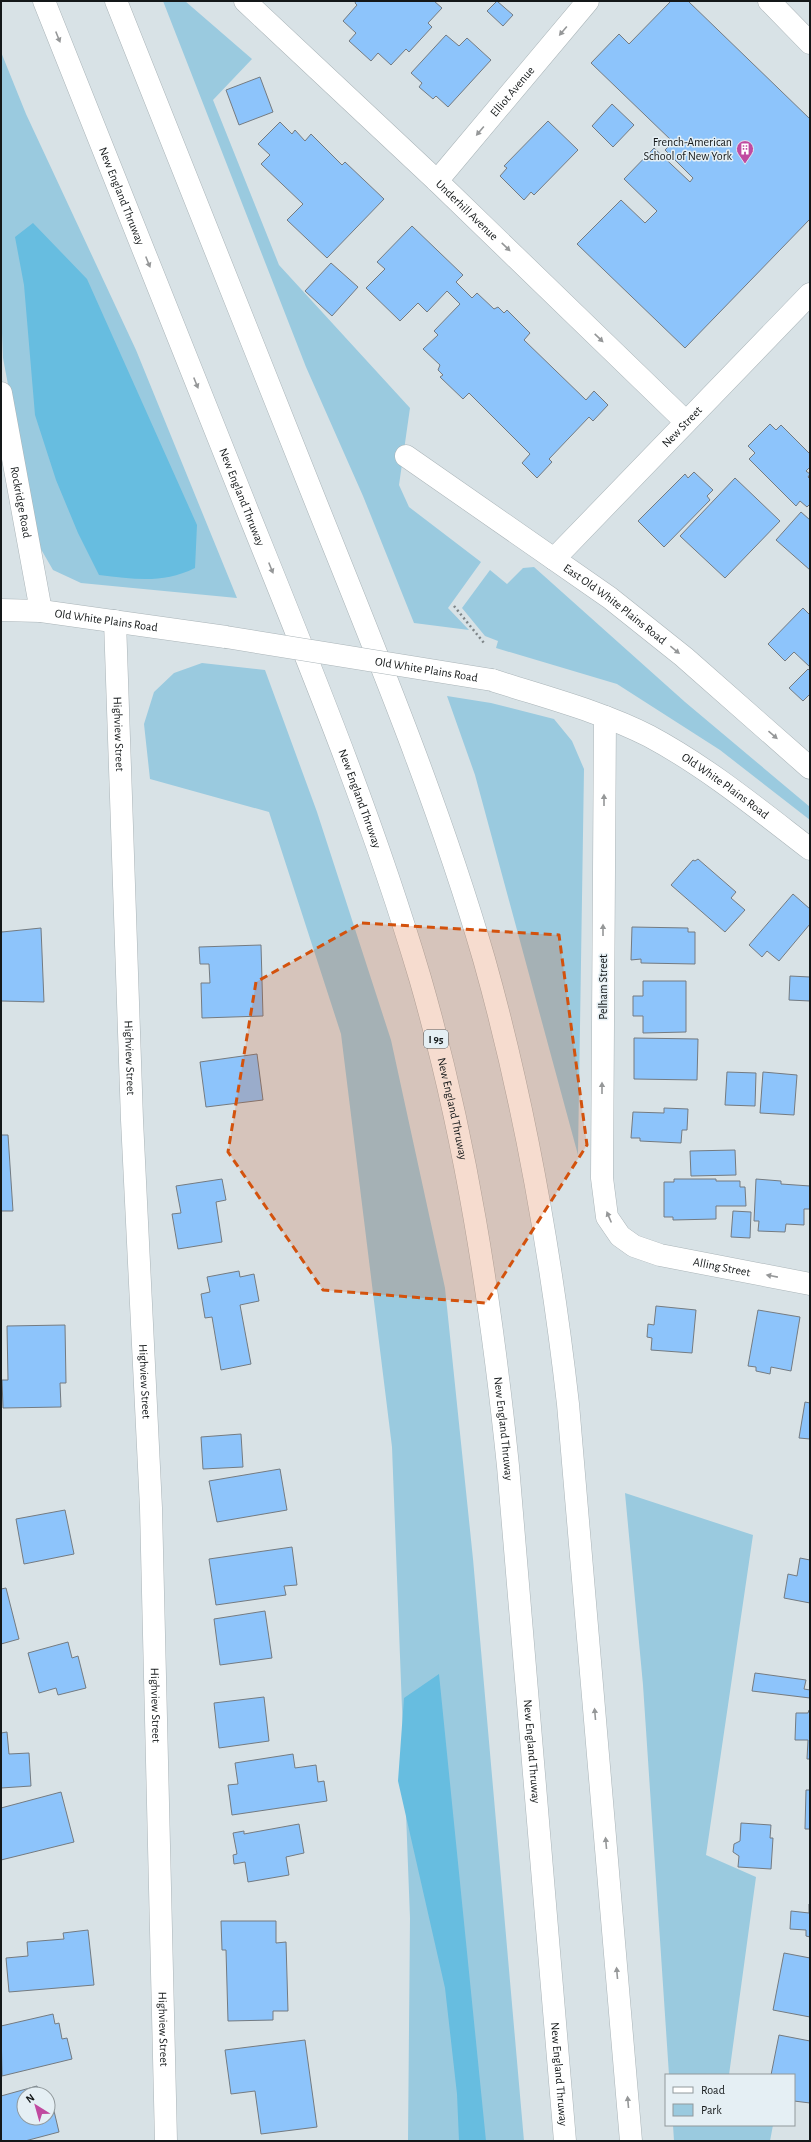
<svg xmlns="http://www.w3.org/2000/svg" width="811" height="2142" viewBox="0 0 811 2142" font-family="'Alegreya Sans',sans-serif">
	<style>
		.green { fill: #9acadf }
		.forest { fill: #67bde0 }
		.building { fill: #8dc4fb; stroke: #747b81 }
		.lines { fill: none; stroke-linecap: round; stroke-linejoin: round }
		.minor-casing { stroke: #aab4b8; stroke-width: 23 }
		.highway-casing { stroke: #aab4b8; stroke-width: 23 }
		.path { stroke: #7e8588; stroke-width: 2.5; stroke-dasharray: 2 3; stroke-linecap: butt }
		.minor { stroke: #fff; stroke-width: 22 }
		.highway { stroke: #fff; stroke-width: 22 }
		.minor-bridge-casing { stroke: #aab4b8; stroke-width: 23; stroke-linecap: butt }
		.minor-bridge { stroke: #fff; stroke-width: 22 }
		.oneway { fill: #959798 }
		.marked { fill: #d3520d; fill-opacity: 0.2; stroke: #d3520d; stroke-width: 3; stroke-dasharray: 8 5; stroke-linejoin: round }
		.labels { text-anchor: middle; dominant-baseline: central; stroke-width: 3; stroke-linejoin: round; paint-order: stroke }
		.shield { fill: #e5eff4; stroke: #53585b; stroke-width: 1 }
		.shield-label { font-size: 11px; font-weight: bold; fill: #141819 }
		.street-label { font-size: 12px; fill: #141819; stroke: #e5eff4 }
		.poi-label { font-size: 12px; fill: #141819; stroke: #e5eff4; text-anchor: end }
	</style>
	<rect width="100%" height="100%" fill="#d8e2e6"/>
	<!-- green -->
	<g class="green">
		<path d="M163,1H185L252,59L213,100L279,265L410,408L399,485L409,507L481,562L448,608L469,630L414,623L363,496L306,367Z"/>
		<path d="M1,52L26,114L136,350L237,598L81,583L53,570L38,544L3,358L1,308Z"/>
		<path d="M534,567L685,702L810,807V820L720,750L617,684L496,648L498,641L485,636L462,608L490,570L507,584L523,568Z"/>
		<path d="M202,663L265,670L317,812L391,1040L445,1288L473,1559L524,2141H408L410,1918L392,1447L341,1034L269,812L150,779L144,724L154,692L174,673Z"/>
		<path d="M447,696L491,703L554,719L572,741L584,769L578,1155L475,775Z"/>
		<path d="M625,1493L753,1535L706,1855L756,1877L729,2075H669L643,1685Z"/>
		<path d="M673,2125H773L770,2141H674Z"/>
	</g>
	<!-- forest -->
	<g class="forest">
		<path d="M33,223L87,279L197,525L195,568C162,584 135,579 99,575L78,533L56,480L35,415L24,285L15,237Z"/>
		<path d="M439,1674L486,2141H459L457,2094L445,1988L398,1781L404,1698Z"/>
	</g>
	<!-- building -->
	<g class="building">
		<path d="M356,1H434L442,8L428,23L432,27L409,52L406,49L391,65L378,53L371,61L349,41L356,33L343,21L357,5L355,3Z"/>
		<path d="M497,1L513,15L503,26L487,11Z"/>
		<path d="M671,1H688L810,119V219L685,348L577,244L621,200L645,223L657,211L624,179L654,148L690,182L693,178L665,150L673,142L591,63L619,34L629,44Z"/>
		<path d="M446,35L459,46L467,38L491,60L448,107L436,96L433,99L419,87L422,83L411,73Z"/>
		<path d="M260,77L273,112L239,125L226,90Z"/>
		<path d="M612,104L634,125L613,147L592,126Z"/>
		<path d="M548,121L578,150L534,195L531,192L524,200L500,176L507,168L504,166Z"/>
		<path d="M280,122L292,134L295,130L305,141L311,134L342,165L345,162L384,199L327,258L287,220L303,204L261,164L270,155L258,144Z"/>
		<path d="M412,226L463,275L456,282L472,298L477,293L494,309L498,307L504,313L507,310L530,333L524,340L586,400L594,391L608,405L593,421L589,417L549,459L552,462L537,478L522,463L530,454L469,393L463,399L440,377L443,375L438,370L440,365L423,349L438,335L434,331L460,304L447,291L427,312L418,303L400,321L366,288L385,269L377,262Z"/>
		<path d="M331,263L358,287L332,316L305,291Z"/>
		<path d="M770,424L776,430L781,425L810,454V467L806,471L810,474L808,477L810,479V504L807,507L800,501L796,506L749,459L755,453L748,446Z"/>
		<path d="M694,472L713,490L707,496L710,500L664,547L638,521L685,474L688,478Z"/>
		<path d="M735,478L780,521L725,578L680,536Z"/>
		<path d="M801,512L810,520V570L776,540Z"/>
		<path d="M803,608L810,615V667L794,652L785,661L768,644Z"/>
		<path d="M808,669L810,671V694L803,701L789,688Z"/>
		<path d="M698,859L736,892L731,898L745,910L725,932L671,885L693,860L695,861Z"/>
		<path d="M793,894L810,909V924L779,961L767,951L762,957L749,945Z"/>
		<path d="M632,927L688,928V932H695V964L641,963V959L631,960Z"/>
		<path d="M41,928L44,1002L1,1001V930L2,932Z"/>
		<path d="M261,945L263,1016L202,1018L201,983H210L209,964H200L199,947Z"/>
		<path d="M790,976L810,977V1001L789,1000Z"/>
		<path d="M643,981H686V1032L643,1033V1016H633V996H643Z"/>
		<path d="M634,1038L698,1039L697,1080L634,1079Z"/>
		<path d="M257,1054L263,1100L206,1107L200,1062Z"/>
		<path d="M727,1072L756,1073L755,1106L725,1105Z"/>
		<path d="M763,1072L797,1075L794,1115L760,1113Z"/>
		<path d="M664,1108L688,1109L687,1130H682L681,1143L640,1141V1138H631L633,1112L664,1113Z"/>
		<path d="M1,1135H8L13,1211H1Z"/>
		<path d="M735,1150L736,1175L691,1176L690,1151Z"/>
		<path d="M222,1179L226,1200L216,1202L222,1242L178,1249L172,1214L181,1213L176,1186Z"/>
		<path d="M674,1179H716V1181H740V1187H745L746,1206H716V1219L673,1220V1217H664V1182H674Z"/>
		<path d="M756,1179L781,1181V1184L810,1186V1209H804V1225L786,1224L785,1232L758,1231L759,1221H754Z"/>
		<path d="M733,1211L751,1212L750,1238L731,1237Z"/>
		<path d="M239,1271L240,1277L254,1274L259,1301L240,1305L251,1364L221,1370L212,1317L205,1318L201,1294L210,1292L207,1277Z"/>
		<path d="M656,1306L696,1310L692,1353L651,1350L652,1338L647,1337L648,1324L654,1325Z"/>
		<path d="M758,1310L800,1317L791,1371L771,1367L770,1374L756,1371V1367L748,1366Z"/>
		<path d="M65,1325L66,1383H60L61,1407L3,1408L2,1380H8L7,1326Z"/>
		<path d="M805,1402L810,1403V1439L799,1438Z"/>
		<path d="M241,1434L243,1467L203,1469L201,1437Z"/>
		<path d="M280,1469L287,1510L217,1522L209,1481Z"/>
		<path d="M65,1510L74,1554L24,1564L16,1519Z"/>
		<path d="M292,1547L297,1585L284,1586L286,1595L216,1605L209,1559Z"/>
		<path d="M800,1558L810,1560V1603L784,1598L788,1574L797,1576Z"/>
		<path d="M6,1588L19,1639L1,1644V1589Z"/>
		<path d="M265,1611L272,1658L220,1665L214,1619Z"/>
		<path d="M68,1642L72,1658L78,1656L86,1688L58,1695L56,1688L39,1693L28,1653Z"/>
		<path d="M755,1673L806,1680L804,1689L810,1690V1698L752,1691Z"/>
		<path d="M264,1697L269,1741L219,1748L214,1703Z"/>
		<path d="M809,1710H810V1759H807L808,1740H795L796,1713H808Z"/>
		<path d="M7,1732L9,1754L29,1753L31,1786L1,1788V1733Z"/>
		<path d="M293,1754L295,1768L316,1765L318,1782L324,1781L327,1801L232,1815L228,1785L238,1784L235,1763Z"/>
		<path d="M806,1790H810V1829H805Z"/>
		<path d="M61,1792L74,1842L1,1860V1808Z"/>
		<path d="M741,1823L771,1825L770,1838H773L771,1869L738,1867L739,1856L733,1852L734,1844L740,1841Z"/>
		<path d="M299,1824L304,1853L286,1857L289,1875L248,1882L245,1862L234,1864L233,1855L237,1854L233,1833L244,1831V1834Z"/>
		<path d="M809,1904H810V1937L806,1936V1930L790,1929L791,1911L809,1913Z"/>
		<path d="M221,1921H276V1943L286,1942L288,2011H273V2020L228,2021L226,1950H222Z"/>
		<path d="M88,1930L94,1985L9,1992L6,1958L28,1956L27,1942L64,1939L63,1933Z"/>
		<path d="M784,1953L810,1958V2017L773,2010Z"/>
		<path d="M53,2014L55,2024L59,2023L62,2039L67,2038L72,2059L2,2076L1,2026Z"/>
		<path d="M779,2035L810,2041V2103L794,2101V2075H771Z"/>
		<path d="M305,2040L317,2127L261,2134L255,2091L231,2094L225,2050Z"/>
		<path d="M37,2086L39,2094H24V2118H48V2102L51,2112L54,2111L59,2132L25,2141H1V2096Z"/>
	</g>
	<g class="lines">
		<!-- minor casing -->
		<g class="minor-casing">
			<g id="minor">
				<path id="s1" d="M245,1L437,181L686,422"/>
				<path d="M769,1L810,43"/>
				<path id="s2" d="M437,181L588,1"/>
				<path id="s3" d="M1,393L41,611"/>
				<path id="s4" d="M406,456L610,598L684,657L810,768"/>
				<path id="s5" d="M554,559L810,294"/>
				<path id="s6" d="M1,610L41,611L226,637"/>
				<path id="s7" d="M115,621L132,1120L151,1508L166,2141"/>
				<path id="s8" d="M492,680C544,697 600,711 649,736C707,767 758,809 810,849"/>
				<path id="s9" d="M605,717L602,1178L607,1217L620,1236L634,1246L660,1255L810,1284"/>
			</g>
		</g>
		<!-- highway casing -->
		<g class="highway-casing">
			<g id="highway">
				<path id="s10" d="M44,1C112,171 180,342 248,512C310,666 373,819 420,978C466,1137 491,1301 508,1466L565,2141"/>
				<path d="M116,1C183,169 250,337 317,505C377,655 439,804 484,959C525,1105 551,1254 568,1404L631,2141"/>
			</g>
		</g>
		<!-- path -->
		<path class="path" d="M454,606L484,643"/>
		<!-- minor -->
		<use href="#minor" class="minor"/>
		<!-- highway -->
		<use href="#highway" class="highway"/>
		<!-- minor-bridge casing -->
		<g class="minor-bridge-casing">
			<g id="minor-bridge">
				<path id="s11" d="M226,637L492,680"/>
			</g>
		</g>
		<!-- minor-bridge -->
		<use href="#minor-bridge" class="minor-bridge"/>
	</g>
	<!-- one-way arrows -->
	<defs><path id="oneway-solid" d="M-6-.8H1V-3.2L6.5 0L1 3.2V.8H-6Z"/></defs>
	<g class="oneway">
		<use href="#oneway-solid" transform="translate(563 31) rotate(130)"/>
		<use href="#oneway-solid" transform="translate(58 37) rotate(68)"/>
		<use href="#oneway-solid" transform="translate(480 131) rotate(130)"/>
		<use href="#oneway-solid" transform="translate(506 247) rotate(44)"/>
		<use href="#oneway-solid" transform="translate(148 262) rotate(68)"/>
		<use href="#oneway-solid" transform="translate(599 338) rotate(44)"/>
		<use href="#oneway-solid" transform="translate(196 383) rotate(68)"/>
		<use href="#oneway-solid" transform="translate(271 568) rotate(68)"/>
		<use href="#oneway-solid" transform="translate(675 650) rotate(39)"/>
		<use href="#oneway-solid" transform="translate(773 735) rotate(41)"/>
		<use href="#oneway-solid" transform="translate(604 800) rotate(-90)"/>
		<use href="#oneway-solid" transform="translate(603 930) rotate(-90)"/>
		<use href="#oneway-solid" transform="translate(602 1088) rotate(-90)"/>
		<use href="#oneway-solid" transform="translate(609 1217) rotate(-113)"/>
		<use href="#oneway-solid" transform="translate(772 1276) rotate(-169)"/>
		<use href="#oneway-solid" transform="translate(595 1714) rotate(-95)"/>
		<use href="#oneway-solid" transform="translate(606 1843) rotate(-95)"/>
		<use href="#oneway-solid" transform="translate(617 1973) rotate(-95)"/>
		<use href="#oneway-solid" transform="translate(628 2102) rotate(-95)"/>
	</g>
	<!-- marked area -->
	<path class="marked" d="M362,923L559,935L587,1145L486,1303L323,1290L228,1152L256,982Z"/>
	<!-- icons -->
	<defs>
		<g id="building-pin" transform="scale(0.9)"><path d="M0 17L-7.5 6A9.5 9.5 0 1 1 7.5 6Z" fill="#c04aa0" stroke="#e5eff4"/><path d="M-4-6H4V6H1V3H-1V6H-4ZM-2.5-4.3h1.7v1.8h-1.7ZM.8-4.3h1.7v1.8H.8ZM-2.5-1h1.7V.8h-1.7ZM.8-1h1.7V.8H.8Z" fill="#fff"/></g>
	</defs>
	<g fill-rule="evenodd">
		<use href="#building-pin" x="745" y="149"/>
	</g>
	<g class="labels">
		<!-- shield labels -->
		<rect class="shield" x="424" y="1030" width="24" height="18" rx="3"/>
		<g class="shield-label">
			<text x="436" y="1039">I 95</text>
		</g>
		<!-- street labels -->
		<g class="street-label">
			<text stroke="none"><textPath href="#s2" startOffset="117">Elliot Avenue</textPath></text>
			<text stroke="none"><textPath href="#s10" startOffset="210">New England Thruway</textPath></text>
			<text stroke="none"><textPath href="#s1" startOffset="305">Underhill Avenue</textPath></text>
			<text stroke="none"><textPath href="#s5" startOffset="184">New Street</textPath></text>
			<text stroke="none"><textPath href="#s10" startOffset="534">New England Thruway</textPath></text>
			<text stroke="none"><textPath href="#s3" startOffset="111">Rockridge Road</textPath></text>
			<text stroke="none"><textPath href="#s4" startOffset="256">East Old White Plains Road</textPath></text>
			<text stroke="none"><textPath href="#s6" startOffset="106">Old White Plains Road</textPath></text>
			<text stroke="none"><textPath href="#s11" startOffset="203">Old White Plains Road</textPath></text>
			<text stroke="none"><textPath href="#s7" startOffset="113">Highview Street</textPath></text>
			<text stroke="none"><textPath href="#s8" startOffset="258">Old White Plains Road</textPath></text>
			<text stroke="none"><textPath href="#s10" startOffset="858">New England Thruway</textPath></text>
			<text transform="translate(603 987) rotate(-90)">Pelham Street</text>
			<text stroke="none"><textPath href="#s7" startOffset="437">Highview Street</textPath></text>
			<text stroke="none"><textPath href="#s10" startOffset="1182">New England Thruway</textPath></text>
			<text stroke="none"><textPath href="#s9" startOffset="631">Alling Street</textPath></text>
			<text stroke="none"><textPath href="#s7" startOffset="761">Highview Street</textPath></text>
			<text stroke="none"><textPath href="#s10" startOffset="1506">New England Thruway</textPath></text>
			<text stroke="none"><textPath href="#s7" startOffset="1085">Highview Street</textPath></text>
			<text stroke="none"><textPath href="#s10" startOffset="1830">New England Thruway</textPath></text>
			<text stroke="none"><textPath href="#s7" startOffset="1409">Highview Street</textPath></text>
			<text stroke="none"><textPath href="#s10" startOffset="2154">New England Thruway</textPath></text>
		</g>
		<!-- poi labels -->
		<g class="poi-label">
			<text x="732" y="142">French-American<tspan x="732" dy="14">School of New York</tspan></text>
		</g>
	</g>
	<!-- border -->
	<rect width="811" height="2142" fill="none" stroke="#141819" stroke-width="4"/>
	<!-- legend -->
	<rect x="665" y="2074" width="130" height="52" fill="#e5eff4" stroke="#91999c"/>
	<rect x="673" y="2087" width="20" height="6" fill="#ffffff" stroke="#91999c"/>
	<text x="701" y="2094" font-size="12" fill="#141819">Road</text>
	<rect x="673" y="2104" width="20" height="12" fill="#9acadf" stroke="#91999c"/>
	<text x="701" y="2114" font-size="12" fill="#141819">Park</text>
	<!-- north arrow -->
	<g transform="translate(36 2106) rotate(323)"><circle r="19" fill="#e5eff4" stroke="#91999c"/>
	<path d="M0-3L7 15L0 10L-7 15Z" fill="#c04aa0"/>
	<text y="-6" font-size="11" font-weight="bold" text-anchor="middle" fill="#141819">N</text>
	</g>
</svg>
